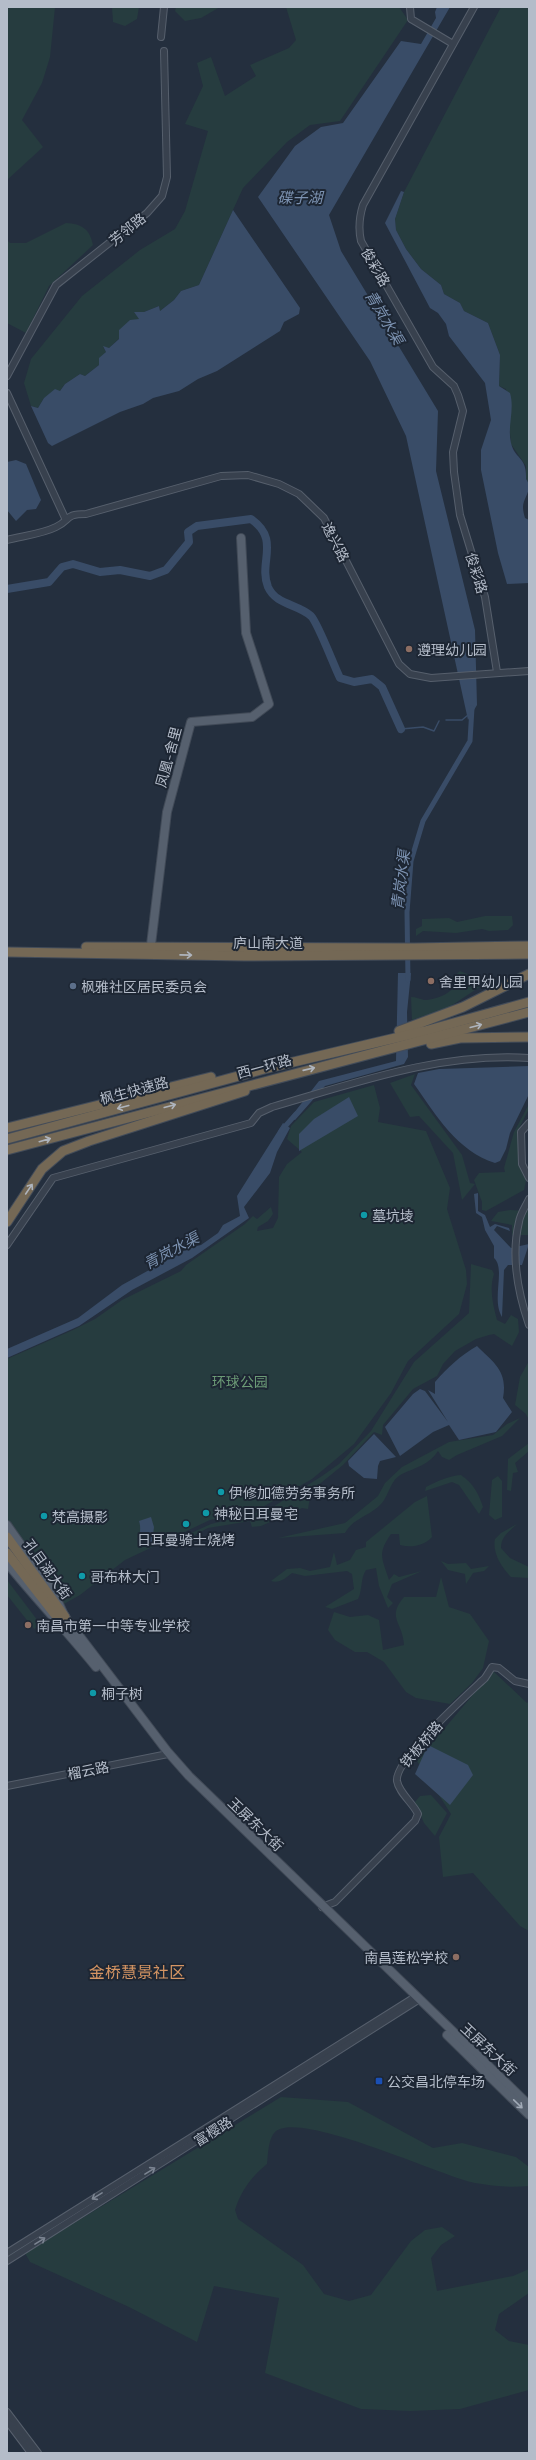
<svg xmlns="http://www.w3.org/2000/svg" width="536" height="2460" viewBox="0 0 536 2460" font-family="'Exo 2','Noto Sans SC',sans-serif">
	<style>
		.green { fill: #263c3f }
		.water { fill: #394c67 }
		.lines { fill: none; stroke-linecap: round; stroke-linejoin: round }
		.stream { stroke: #394c67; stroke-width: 1.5 }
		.canal { stroke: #394c67; stroke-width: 5 }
		.river { stroke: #394c67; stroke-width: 8 }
		.minor-casing { stroke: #565f6c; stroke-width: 8 }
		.major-casing { stroke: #414a57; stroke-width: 10 }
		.highway-casing { stroke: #434c59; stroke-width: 11 }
		.minor { stroke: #38414e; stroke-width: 6 }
		.major { stroke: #56606e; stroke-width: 8 }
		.highway { stroke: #746855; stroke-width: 9 }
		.oneway { stroke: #aeb4bd }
		.oneway2 { stroke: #a1aab7 }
		.oneway3 { stroke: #7c8592 }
		.education-dot { fill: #8d6e63; stroke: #1d2633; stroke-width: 1.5 }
		.service-dot { fill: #5c6f8a; stroke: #1d2633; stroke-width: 1.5 }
		.culture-dot { fill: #0f9aa8; stroke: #1d2633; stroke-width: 1.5 }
		.transit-dot { fill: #1a4fb4; stroke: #1d2633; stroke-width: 1.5 }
		.labels { text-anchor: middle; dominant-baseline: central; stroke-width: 4; stroke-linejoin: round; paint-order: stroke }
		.street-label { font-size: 14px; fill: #b4bcc9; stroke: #1d2633 }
		.poi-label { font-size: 14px; fill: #b4bcc9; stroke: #1d2633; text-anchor: start }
		.park-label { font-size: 14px; fill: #6b9a76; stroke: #1d2633 }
		.water-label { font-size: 15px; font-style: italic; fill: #7c92b1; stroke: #1d2633 }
		.quarter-label { font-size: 16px; fill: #d59563; stroke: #1d2633 }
	</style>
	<rect width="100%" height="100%" fill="#242f3e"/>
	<!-- green -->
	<g class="green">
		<path d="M7,7H55L50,57L42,83L22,120L43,147L7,180Z"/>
		<path d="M112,7H139L137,19L125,26L113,22Z"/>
		<path d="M176,7H220L201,18L185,21L175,11Z"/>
		<path d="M286,7H399L408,20L340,121L310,125L287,142L243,188L199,285L181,291L174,300L160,311L159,306L144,312H134L140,319L109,348L103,347L106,352L99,365L85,376L80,374L65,384L60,391L44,398L38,408L31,406L24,383L31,359L82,296L140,250L175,229L185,211L208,131L185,124L203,86L197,63L211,57L225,96L256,76L250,65L289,48L296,40Z"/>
		<path d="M501,7H529V483L526,479V466L511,444L506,389L499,386L500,355L488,323L464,311L460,303L444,294L441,285L421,269L406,249L396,230L395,219L404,192Z"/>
		<path d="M66,223C82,224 90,229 93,245L49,286L26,333L7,323V240L10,243H26Z"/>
		<path d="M485,916H512L513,925L508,930L489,931L482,929L456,933L423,931L416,936V929L422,926V919L449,918L457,922Z"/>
		<path d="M460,971L477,978L481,986L448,1008L412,1020L411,997C416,997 420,999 424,1000C436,1000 453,993 457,982L451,979Z"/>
		<path d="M415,1074L411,1085L462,1155L470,1183L475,1184L462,1200L453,1153L419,1116L410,1117L390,1083Z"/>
		<path d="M374,1085L380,1108L378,1122L426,1131L450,1188L447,1209L466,1270L467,1284L459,1314L408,1361L391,1393L354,1444L312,1479L259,1509L210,1520L125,1560L80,1595L64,1604L55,1587L7,1524V1359L73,1330L95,1319L122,1300L181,1271L186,1265L245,1224L253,1216L257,1219L271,1207L273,1214L268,1221L258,1227L257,1231L273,1228L278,1218L279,1177L287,1164L302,1152L287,1139L291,1126L314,1102Z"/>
		<path d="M529,1104V1109L518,1130V1157L526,1181L524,1190L486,1211L482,1210V1202L474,1180L479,1173L505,1172L504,1168L514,1132Z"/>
		<path d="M510,1210L529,1211V1235H512V1225L491,1221L498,1212Z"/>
		<path d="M471,1264L492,1270L494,1274C489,1289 493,1305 497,1320L505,1324L511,1315L518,1319L519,1332L512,1346L494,1334L489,1335L476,1339L455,1351L443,1364L437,1376L413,1389L383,1425L382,1435L374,1432L343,1465L311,1491L308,1509L302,1508L261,1526L252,1527L250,1521L208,1528L187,1539L160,1547L211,1524L268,1510L322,1476L339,1464L371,1431L414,1362L469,1313Z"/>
		<path d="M529,1361V1420L526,1414L515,1405L520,1377Z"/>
		<path d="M520,1418L502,1436L457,1455L449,1460L442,1457L438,1451C430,1464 415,1468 402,1474C390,1480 389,1496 381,1504C370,1516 353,1518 345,1533L278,1538L345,1523L378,1496L385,1483L402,1467L449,1442L493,1435L507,1424Z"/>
		<path d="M529,1443V1451L515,1463L518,1472L513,1473L511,1491L507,1490L508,1459Z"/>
		<path d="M461,1475C473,1483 479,1494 483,1507L479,1514L459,1485L452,1482L425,1491L426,1487C438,1481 448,1476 461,1475Z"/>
		<path d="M498,1476L502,1481V1517L495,1520L489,1515L492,1480Z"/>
		<path d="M427,1496L432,1537C424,1546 411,1548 400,1545L399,1534H391C377,1554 382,1558 389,1580L394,1574L399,1577L422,1571L392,1584L387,1597L393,1603L388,1608L379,1586L376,1568L366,1570C360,1579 363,1589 358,1599L332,1609L325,1607L354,1589L352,1574L347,1571L305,1576L292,1573C286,1578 279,1584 271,1581L287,1569L300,1568L310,1571L330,1567L334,1552L337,1565L350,1560L356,1550L366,1547V1542L415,1502Z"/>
		<path d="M517,1524C509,1532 501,1536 501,1548L510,1558L529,1567V1578L511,1577C502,1568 492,1553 495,1539L501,1533Z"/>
		<path d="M441,1561L448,1564L466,1563L471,1569L489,1566L484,1571L473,1573L466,1584L465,1574L448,1570Z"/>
		<path d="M441,1577L449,1607L470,1614L489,1641L483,1668L472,1683L450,1704L416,1698L406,1692L384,1662L367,1652H355L335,1640L328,1630L334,1612L350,1617L368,1615L379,1620L383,1650L404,1645C403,1622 386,1618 404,1597H436Z"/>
		<path d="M7,1580L41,1625L34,1629L7,1595Z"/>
		<path d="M493,1671L527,1703L529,1701V1931L520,1926L473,1873L443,1877L439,1837L451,1814L417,1761Z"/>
		<path d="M431,1795L447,1813L435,1836L424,1823L415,1802L420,1796Z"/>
		<path d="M281,2097L348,2102L433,2148L462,2143L516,2157L529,2167V2186C511,2188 492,2186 475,2183C441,2176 298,2109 275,2132C268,2139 268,2155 267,2164C251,2177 241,2191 235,2210L238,2219L303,2265L324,2294L349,2301L371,2295L411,2241L425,2230L442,2227L455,2236L441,2245L431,2258L437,2291L513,2276L529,2269V2293L499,2314L495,2330L509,2341L529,2345V2390L460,2409L410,2411L361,2409L265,2373L279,2298L214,2286L197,2342L129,2307L30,2262L25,2253Z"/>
	</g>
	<!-- water -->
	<g class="water">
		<path d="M437,7H450L329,215L341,251L438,411L436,471L475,630L477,705L468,720L406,436L370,361L258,197L295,146L321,127L343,123L401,41L421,44L436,18L435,12Z"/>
		<path d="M401,191L404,192L395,219L396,230L406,249L421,269L441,285L444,294L460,303L464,311L488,323L500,355L499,386L510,393C515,410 507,426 511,443C515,460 527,456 526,479C534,489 523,497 523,507C523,511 524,514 525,518L529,520V583L507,584L498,553L481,470V450L491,420L485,383L449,336L446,324L438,313L430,308L385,223Z"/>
		<path d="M233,210L300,308L299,314L284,322L280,331L217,371L198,379L179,391L153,398L143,404L120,412L52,446L48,443L31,406L38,408L44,398L55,389L60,391L65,384L80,374L85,376L99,365V358L106,352L103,346L109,348L119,339V330L130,320L139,319L134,312H144L159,306L160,311L174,300L181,291L199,285Z"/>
		<path d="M16,460L26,464L41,500L36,509L27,510L16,521L7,510V462Z"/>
		<path d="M398,973H411L407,1012L408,1057L404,1064L325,1086L295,1120L290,1118L319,1081L396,1061Z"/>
		<path d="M529,1066V1094L510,1133L506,1149L500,1161L495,1163C457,1151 436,1115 414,1084L418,1073L439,1069Z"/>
		<path d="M349,1097L358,1116L299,1151V1134L314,1119Z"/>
		<path d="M283,1123L290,1128L277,1152L270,1173L244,1207L249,1218L192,1258L132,1290L79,1326L7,1358V1349L78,1318L122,1285L189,1248L201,1245L218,1233L223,1225L240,1216L237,1196Z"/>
		<path d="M478,1193V1211L485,1215L490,1227L495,1224L509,1228L510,1231L497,1226L494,1230L511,1248L529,1244L522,1265H508L504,1270L502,1317C491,1299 506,1269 494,1258V1246L485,1230L482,1217L476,1213L474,1194Z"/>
		<path d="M477,1346C494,1363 508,1371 503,1398L512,1412L496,1432L459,1440L449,1425L433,1432L400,1456L385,1427L413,1394L420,1389L425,1391L448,1422L428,1390L435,1394V1382C448,1367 460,1356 477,1346Z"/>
		<path d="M374,1434L396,1457L380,1461L378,1466L377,1479L364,1478L349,1466L348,1461Z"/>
		<path d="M151,1517L154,1527L152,1543L140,1546C138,1537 142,1530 139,1521Z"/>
		<path d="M428,1745L468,1765L473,1775L450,1805L415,1774Z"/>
	</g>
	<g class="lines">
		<!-- stream -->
		<g class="stream">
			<path d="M446,720H462L468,715"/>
			<path d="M401,729L423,727L434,731L439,721"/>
		</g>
		<!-- canal -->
		<g class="canal">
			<path d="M408,980L407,912L411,861L423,821L470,741L472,708"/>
			<path d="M281,1131L296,1114"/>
		</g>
		<!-- river -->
		<path class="river" d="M7,589L49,582L62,567L73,564L100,572L120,570L150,576L166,570L189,542L188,532L197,526L251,519C281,540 258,562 268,587C276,605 298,604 311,616C318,623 334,666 340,678L354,682L372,679L382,687L401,729"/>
		<!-- minor casing -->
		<g class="minor-casing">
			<g id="minor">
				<path d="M410,7L411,19L453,44"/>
				<path d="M474,7L363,205C359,218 358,228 361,241L433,367L454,386L458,395L463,411L453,452L454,472L460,515L485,597L497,672"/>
				<path d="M161,37L164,7"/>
				<path d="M7,376L56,285L147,213L162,196L167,177L164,51"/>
				<path d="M7,393L65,518"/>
				<path d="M7,540C22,536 42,534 56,527C71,520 64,514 86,514L221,476L248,475L279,484L299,494L324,518L399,664L410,674L431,678L529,671"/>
				<path d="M529,1123L521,1132L522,1164L529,1178"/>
				<path d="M529,1199C526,1206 520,1214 519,1222C511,1255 518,1293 529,1325"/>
				<path d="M7,1245L53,1178L251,1123L259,1113L272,1107C355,1083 441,1052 529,1058"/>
				<path d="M7,1786L168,1754"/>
				<path d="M322,1907L335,1902L415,1821L418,1814C413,1803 399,1793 397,1781C394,1760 468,1694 485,1678L492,1667L499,1668L515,1681L529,1684"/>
				<path d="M7,2253L415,1997"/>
				<path d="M7,2261L418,2000"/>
				<path d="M7,2412L38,2453"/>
				<path d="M7,2421L31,2453"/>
			</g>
		</g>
		<!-- major casing -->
		<g class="major-casing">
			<g id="major">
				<path d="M150,953L167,812L191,722L252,717L269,704L246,633L241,538"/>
				<path d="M7,1525L52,1589L65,1617L167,1751L189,1776L529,2105"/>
				<path d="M7,1563C36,1599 67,1631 96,1667"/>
				<path d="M447,2035L529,2115"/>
			</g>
		</g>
		<!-- highway casing -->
		<g class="highway-casing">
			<g id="highway">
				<path d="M86,947L414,948L529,946"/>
				<path d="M7,952L244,956L529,954"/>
				<path d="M399,1031L463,1007L529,974"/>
				<path d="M431,1044L460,1038L529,1037"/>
				<path d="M7,1128L211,1077"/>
				<path d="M7,1139L268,1068L425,1031L529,1002"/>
				<path d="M7,1150L529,1012"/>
				<path d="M7,1222L42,1169L63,1151L89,1141L245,1091"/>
				<path d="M7,1537L65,1617"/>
				<path d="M7,1553L64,1626"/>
			</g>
		</g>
		<!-- minor -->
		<use href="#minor" class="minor"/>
		<!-- major -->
		<use href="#major" class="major"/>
		<!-- highway -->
		<use href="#highway" class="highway"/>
	</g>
	<!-- one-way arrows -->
	<defs><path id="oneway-shaft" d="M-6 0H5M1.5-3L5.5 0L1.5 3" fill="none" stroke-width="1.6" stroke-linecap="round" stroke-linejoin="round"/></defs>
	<g class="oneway">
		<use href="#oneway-shaft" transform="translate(186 955) rotate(1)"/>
		<use href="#oneway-shaft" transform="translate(476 1026) rotate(-15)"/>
		<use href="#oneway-shaft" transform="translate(309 1069) rotate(-13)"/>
		<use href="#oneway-shaft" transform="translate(170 1106) rotate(-15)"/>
		<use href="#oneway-shaft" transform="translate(123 1107) rotate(165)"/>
		<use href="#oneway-shaft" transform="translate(45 1140) rotate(-16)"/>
		<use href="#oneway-shaft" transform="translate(29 1189) rotate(-56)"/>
	</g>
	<use class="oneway2" href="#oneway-shaft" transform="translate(518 2104) rotate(44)"/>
	<g class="oneway3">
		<use href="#oneway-shaft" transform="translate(150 2171) rotate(-32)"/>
		<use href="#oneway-shaft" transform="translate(97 2196) rotate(148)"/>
		<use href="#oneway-shaft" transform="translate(40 2241) rotate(-32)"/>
	</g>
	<!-- markers -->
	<g class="education-dot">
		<circle cx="409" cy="649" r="4"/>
		<circle cx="431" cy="981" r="4"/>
		<circle cx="28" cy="1625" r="4"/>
		<circle cx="456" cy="1957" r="4"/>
	</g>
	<circle class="service-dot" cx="73" cy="986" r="4"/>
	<g class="culture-dot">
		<circle cx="364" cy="1215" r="4"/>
		<circle cx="221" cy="1492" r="4"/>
		<circle cx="206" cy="1513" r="4"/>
		<circle cx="44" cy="1516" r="4"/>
		<circle cx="186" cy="1524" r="4"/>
		<circle cx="82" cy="1576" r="4"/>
		<circle cx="93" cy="1693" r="4"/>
	</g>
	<rect class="transit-dot" x="375" y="2077" width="8" height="8" rx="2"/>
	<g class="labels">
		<!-- street labels -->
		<g class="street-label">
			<text transform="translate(127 229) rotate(-39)">芳邻路</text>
			<text transform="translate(376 267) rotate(60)">俊彩路</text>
			<text transform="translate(336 542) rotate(63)">逸兴路</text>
			<text transform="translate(477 573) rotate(73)">俊彩路</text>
			<text transform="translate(168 757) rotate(-75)">凤凰-舍里</text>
			<text x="268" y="942">庐山南大道</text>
			<text transform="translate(264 1066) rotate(-15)">西一环路</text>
			<text transform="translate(134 1090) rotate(-15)">枫生快速路</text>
			<text transform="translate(48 1569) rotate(54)">孔目湖大街</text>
			<text transform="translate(421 1744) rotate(-49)">铁板桥路</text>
			<text transform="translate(88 1770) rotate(-11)">榴云路</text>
			<text transform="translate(256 1824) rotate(44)">玉屏东大街</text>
			<text transform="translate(489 2049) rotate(43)">玉屏东大街</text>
			<text transform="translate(213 2131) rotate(-32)">富樱路</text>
		</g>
		<!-- poi labels -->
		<g class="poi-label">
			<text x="417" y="649">遵理幼儿园</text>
			<text x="439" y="981">舍里甲幼儿园</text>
			<text x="81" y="986">枫雅社区居民委员会</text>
			<text x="372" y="1215">墓坑堎</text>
			<text x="229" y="1492">伊修加德劳务事务所</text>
			<text x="214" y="1513">神秘日耳曼宅</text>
			<text x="52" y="1516">梵高摄影</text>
			<text x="186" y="1539" text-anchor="middle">日耳曼骑士烧烤</text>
			<text x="90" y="1576">哥布林大门</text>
			<text x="36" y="1625">南昌市第一中等专业学校</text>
			<text x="101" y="1693">桐子树</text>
			<text x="448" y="1957" text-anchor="end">南昌莲松学校</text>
			<text x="387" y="2081">公交昌北停车场</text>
		</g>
		<!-- park labels -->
		<g class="park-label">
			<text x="240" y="1381">环球公园</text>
		</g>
		<!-- water labels -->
		<g class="water-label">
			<text x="300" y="197">碟子湖</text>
			<text transform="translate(385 317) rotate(59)">青岚水渠</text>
			<text transform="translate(400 880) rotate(-83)">青岚水渠</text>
			<text transform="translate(171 1250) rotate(-28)">青岚水渠</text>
		</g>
		<!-- quarter labels -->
		<g class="quarter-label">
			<text x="137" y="1971">金桥慧景社区</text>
		</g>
	</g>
	<!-- border -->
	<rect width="536" height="2460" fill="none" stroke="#b4bcc9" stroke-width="16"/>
</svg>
